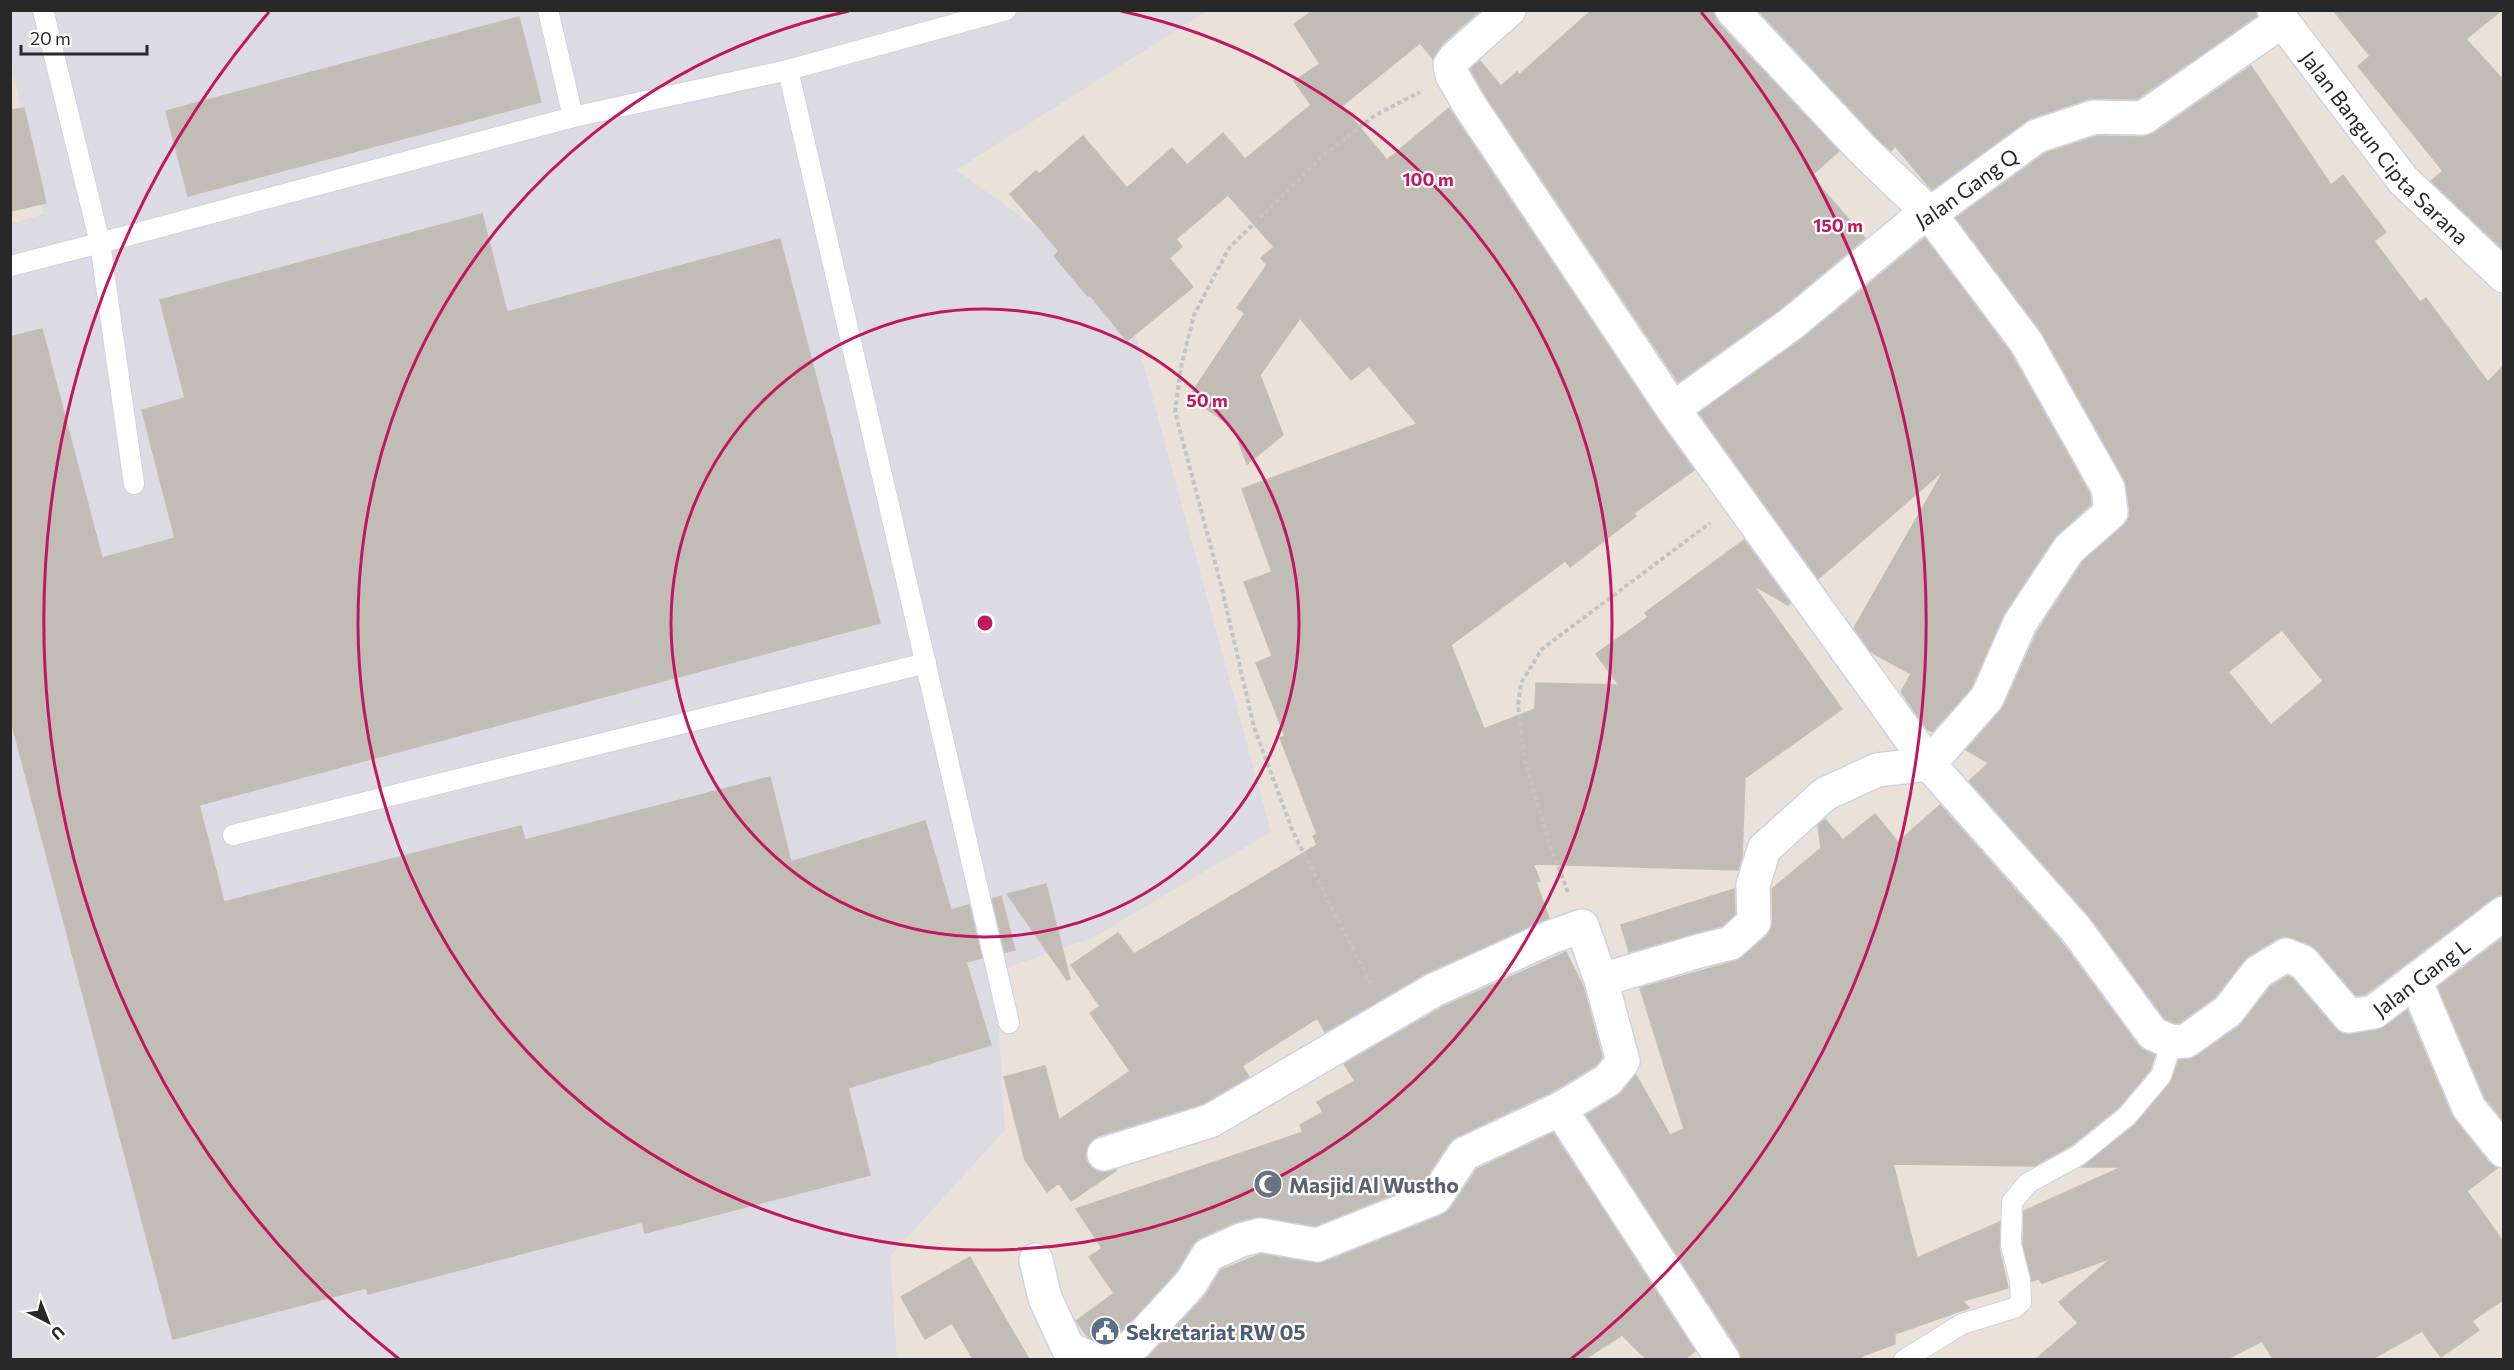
<svg xmlns="http://www.w3.org/2000/svg" width="2514" height="1370" viewBox="0 0 2514 1370" font-family="Commissioner,sans-serif">
	<style>
		.industrial { fill: #dcdae2 }
		.building { fill: #c2bcb6; stroke: #c5beb3; stroke-width: 1.5; fill-rule: evenodd }
		.lines { fill: none; stroke-linecap: round; stroke-linejoin: round }
		.service-casing { stroke: #cfd3e1; stroke-width: 22 }
		.minor-casing { stroke: #cfd3e1; stroke-width: 36 }
		.path { stroke: #c3c3c3; stroke-width: 4; stroke-dasharray: 4.5 3; stroke-linecap: butt }
		.service { stroke: #fff; stroke-width: 20 }
		.minor { stroke: #fff; stroke-width: 33 }
		.ring { fill: none; stroke: #c2185b; stroke-width: 3 }
		.labels { text-anchor: middle; dominant-baseline: central; stroke-width: 4.5; stroke-linejoin: round; paint-order: stroke }
		.street-label { font-size: 21px; fill: #282828; stroke: #fff }
		.worship-label { font-size: 21px; font-weight: bold; fill: #5b616d; stroke: #fff; text-anchor: start }
		.service-label { font-size: 21px; font-weight: bold; fill: #4e5e75; stroke: #fff; text-anchor: start }
		.centre { fill: #c2185b; stroke: #fff; stroke-width: 3 }
		.ring-label { font-size: 18px; text-anchor: middle; font-weight: bold; fill: #c2185b; stroke: #fff; stroke-width: 4.5; stroke-linejoin: round; paint-order: stroke }
	</style>
	<rect width="100%" height="100%" fill="#eae2d9"/>
	<!-- industrial -->
	<path class="industrial" d="M10,11H1207L956,170L1123,289L1271,832L1094,937L995,972L1005,1130L890,1256L897,1359H11L10,224L44,214L11,62Z"/>
	<!-- building -->
	<g class="building">
		<path d="M1314,10H1480L1442,44L1433,59L1420,43L1342,106L1387,160L1449,108L1657,419L1694,470L1634,513L1636,516L1570,567L1565,561L1451,645L1484,729L1535,709L1536,683L1619,685L1596,654L1648,617L1645,613L1744,540L1790,603L1788,605L1753,585L1842,709L1745,778L1742,857L1738,870L1533,864L1540,881L1536,882L1549,918L1426,973L1325,1032L1317,1018L1242,1066L1249,1077L1202,1104L1098,1136L1091,1141L1086,1149V1160L1091,1167L1099,1172L1117,1170L1071,1201L1059,1183L1047,1192L1025,1160L1004,1077L1045,1066L1059,1120L1130,1071L1090,1013L1100,1006L1071,965L1118,933L1134,954L1317,845L1313,836L1317,834L1280,738L1285,736L1256,663L1272,656L1244,582L1272,572L1242,489L1417,424L1369,366L1351,380L1300,318L1260,375L1283,435L1247,464L1233,427L1189,397L1245,313L1237,308L1267,265L1261,258L1274,247L1228,195L1176,239L1182,247L1169,258L1193,287L1127,341L1090,295L1088,296L1054,256L1059,251L1010,194L1036,171L1039,174L1083,136L1127,188L1172,148L1187,165L1223,133L1245,159L1311,105L1294,81L1320,64L1294,24Z"/>
		<path d="M1592,10H1714L1718,23L1839,151L1811,176L1865,238L1780,309L1678,382L1486,96L1470,69L1480,61L1501,86L1517,72L1519,75Z"/>
		<path d="M1758,10H2256L2257,16L2137,99H2088L2031,118L1932,190L1895,146L1891,151L1876,137Z"/>
		<path d="M2333,10H2502L2466,39L2504,81V250L2431,181L2443,171L2358,66L2370,56Z"/>
		<path d="M519,17L541,102L188,196L166,111Z"/>
		<path d="M2251,66L2331,185L2343,175L2386,232L2374,241L2420,302L2426,298L2488,382L2504,365V895L2493,898L2366,994L2356,996L2311,945L2284,936L2248,956L2215,997L2179,1023H2175L2165,1019L2089,916L1969,781L1989,763L1966,750L2004,706L2037,632L2083,561L2123,526L2129,518L2130,510L2124,479L2042,333L1956,218L2046,153L2097,136L2143,137L2153,134ZM2282,630L2323,681L2271,725L2228,672Z"/>
		<path d="M24,108L46,203L10,211V110Z"/>
		<path d="M482,214L507,312L780,239L880,623L199,805L224,902L521,826L525,840L770,777L791,862L925,821L951,910L969,905L982,958L966,962L991,1045L848,1088L870,1175L645,1233L642,1222L368,1294L366,1288L173,1339L10,716V337L42,329L102,558L175,538L142,410L185,398L160,300Z"/>
		<path d="M1925,238L2010,352L2090,494L2091,504L2053,539L2004,613L1971,688L1932,732L1927,729L1901,692L1911,674L1871,652L1854,628L1944,470L1818,579L1699,413L1803,338Z"/>
		<path d="M1940,805L2060,940L2138,1045L2155,1055L2150,1070L2119,1107L2072,1145L2034,1166L1893,1164L1917,1258L2000,1222L1999,1248L2008,1288L1963,1301L1969,1308L1895,1334V1344L1865,1355L1859,1359H1742L1739,1350L1586,1115L1618,1096L1636,1075L1670,1135L1684,1129L1640,988L1736,961L1767,936L1773,922L1772,889L1821,848L1818,825L1825,819L1843,840L1875,814L1898,842Z"/>
		<path d="M1046,884L1070,979L1067,980L1007,894Z"/>
		<path d="M1734,889L1735,914L1722,926L1629,952L1621,925Z"/>
		<path d="M1001,896L1015,950L1005,952L992,899Z"/>
		<path d="M2504,937V1121L2485,1098L2438,987Z"/>
		<path d="M1566,952L1583,986L1602,1057L1595,1066L1551,1092L1456,1137L1448,1144L1423,1183L1315,1226L1256,1217L1233,1223L1200,1238L1192,1245L1176,1272L1124,1329L1102,1344L1088,1337L1076,1321L1114,1293L1089,1257L1102,1248L1076,1209L1303,1132L1300,1125L1323,1112L1317,1102L1355,1081L1344,1064L1443,1007Z"/>
		<path d="M2288,976L2292,978L2335,1028L2343,1034L2378,1030L2407,1010L2452,1116L2489,1163L2497,1168L2467,1191L2504,1243V1299L2472,1321L2479,1330L2441,1357L2422,1331L2372,1359H2273L2262,1341L2227,1359H2036L2078,1323L2059,1302L2112,1258L2042,1283L2039,1279L2032,1281L2023,1244L2024,1211L2122,1167H2082L2136,1124L2170,1083L2179,1060L2197,1056L2239,1026L2271,986Z"/>
		<path d="M1553,1133L1695,1351L1685,1359H1646L1622,1335L1585,1359H1145L1205,1296L1221,1270L1261,1254L1314,1263L1324,1262L1442,1215L1451,1208L1477,1169Z"/>
		<path d="M970,1257L1009,1325L1029,1359H973L952,1323L925,1339L901,1297Z"/>
	</g>
	<g class="lines">
		<!-- service casing -->
		<g class="service-casing">
			<g id="service">
				<path d="M43,10L100,243L573,117L788,70L1006,10"/>
				<path d="M548,10L573,117"/>
				<path d="M788,70L1009,1023"/>
				<path d="M10,266L100,243L134,484"/>
				<path d="M233,835L926,663"/>
				<path d="M1904,1360L1962,1324L2014,1308L2021,1302L2020,1280L2011,1245L2012,1202L2028,1183L2079,1155L2127,1116L2161,1076L2172,1042"/>
			</g>
		</g>
		<!-- minor casing -->
		<g class="minor-casing">
			<g id="minor">
				<path id="s1" d="M1509,10L1455,58L1450,65L1452,75L1470,106L1673,409L1929,764L2075,928L2153,1034L2172,1042L2186,1041L2228,1011L2258,972L2286,955L2303,962L2349,1016L2374,1012L2504,913"/>
				<path id="s2" d="M2274,10L2403,180L2504,276"/>
				<path id="s3" d="M1673,409L1791,324L1913,223L1930,214L2037,136L2094,117L2143,118L2282,21"/>
				<path d="M1601,980L1699,951L1731,943L1754,922L1753,885L1764,849L1825,794L1877,770L1929,764L1987,698L2020,623L2069,549L2111,512L2108,488L2026,342L1930,214L1863,150L1732,10"/>
				<path d="M2415,980L2469,1108L2504,1151"/>
				<path d="M1560,1109L1723,1360"/>
				<path d="M1104,1154L1210,1121L1434,990L1551,937L1582,926L1601,980L1623,1061L1608,1080L1560,1109L1464,1154L1435,1198L1317,1245L1260,1235L1241,1240L1208,1255L1191,1283L1136,1343L1112,1360"/>
				<path d="M1036,1260L1045,1298L1068,1348L1093,1360"/>
			</g>
		</g>
		<!-- path -->
		<g class="path">
			<path d="M1568,892L1548,840L1525,761L1518,705L1521,683L1542,649L1710,523"/>
			<path d="M1371,984L1293,832L1254,727L1221,585L1175,412L1181,367L1194,315L1229,248L1324,155L1374,116L1420,92"/>
		</g>
		<!-- service -->
		<use href="#service" class="service"/>
		<!-- minor -->
		<use href="#minor" class="minor"/>
	</g>
	<!-- distance rings -->
	<g class="ring">
		<circle cx="985" cy="623" r="314"/>
		<path d="M1121 11A627 627 0 1 1 849 11"/>
		<path d="M399 1359A941 941 0 0 1 269 12M1701 12A941 941 0 0 1 1571 1359"/>
	</g>
	<!-- icons -->
	<defs>
		<g id="mosque-disc" transform="scale(1.5)"><circle r="9.5" fill="#6b7280" stroke="#fff"/><path d="M3.5-4.9A6 6 0 1 0 3.5 4.9A5 5 0 1 1 3.5-4.9Z" fill="#fff"/></g>
		<g id="civic-disc" transform="scale(1.5)"><circle r="9.5" fill="#5c6f8a" stroke="#fff"/><path d="M-.6-6.5H3V-4.5H.6V-3L4-1V1h2V6H-6V1h2V-1L-.6-3ZM-1.2 2.5V6h2.4V2.5Z" fill="#fff"/></g>
	</defs>
	<g fill-rule="evenodd">
		<use href="#mosque-disc" x="1268" y="1184"/>
		<use href="#civic-disc" x="1105" y="1331"/>
	</g>
	<g class="labels">
		<!-- street labels -->
		<g class="street-label">
			<text stroke="none"><textPath href="#s2" startOffset="177">Jalan Bangun Cipta Sarana</textPath></text>
			<text stroke="none"><textPath href="#s3" startOffset="368">Jalan Gang Q</textPath></text>
			<text stroke="none"><textPath href="#s1" startOffset="1622">Jalan Gang L</textPath></text>
		</g>
		<!-- worship labels -->
		<g class="worship-label">
			<text x="1289" y="1184">Masjid Al Wustho</text>
		</g>
		<!-- service labels -->
		<g class="service-label">
			<text x="1126" y="1331">Sekretariat RW 05</text>
		</g>
	</g>
	<circle cx="985" cy="623" r="9" class="centre"/>
	<g class="ring-label">
		<text x="1428" y="186">100 m</text>
		<text x="1838" y="232">150 m</text>
		<text x="1207" y="407">50 m</text>
	</g>
	<!-- border -->
	<rect width="2514" height="1370" fill="none" stroke="#282828" stroke-width="24"/>
	<!-- north arrow -->
	<g transform="translate(48 1322) rotate(138)" stroke="#ffffff" stroke-width="4.5" paint-order="stroke">
	<path d="M0-4.5L10 22L0 15L-10 22Z" fill="#282828"/>
	<text y="-9" font-size="16" font-weight="bold" text-anchor="middle" fill="#282828">U</text>
	</g>
	<!-- scale -->
	<path d="M21 45v9h126v-9" fill="none" stroke="#282828" stroke-width="3"/>
	<text x="30" y="45" font-size="18" fill="#282828" stroke="#ffffff" stroke-width="4.5" paint-order="stroke">20 m</text>
</svg>
